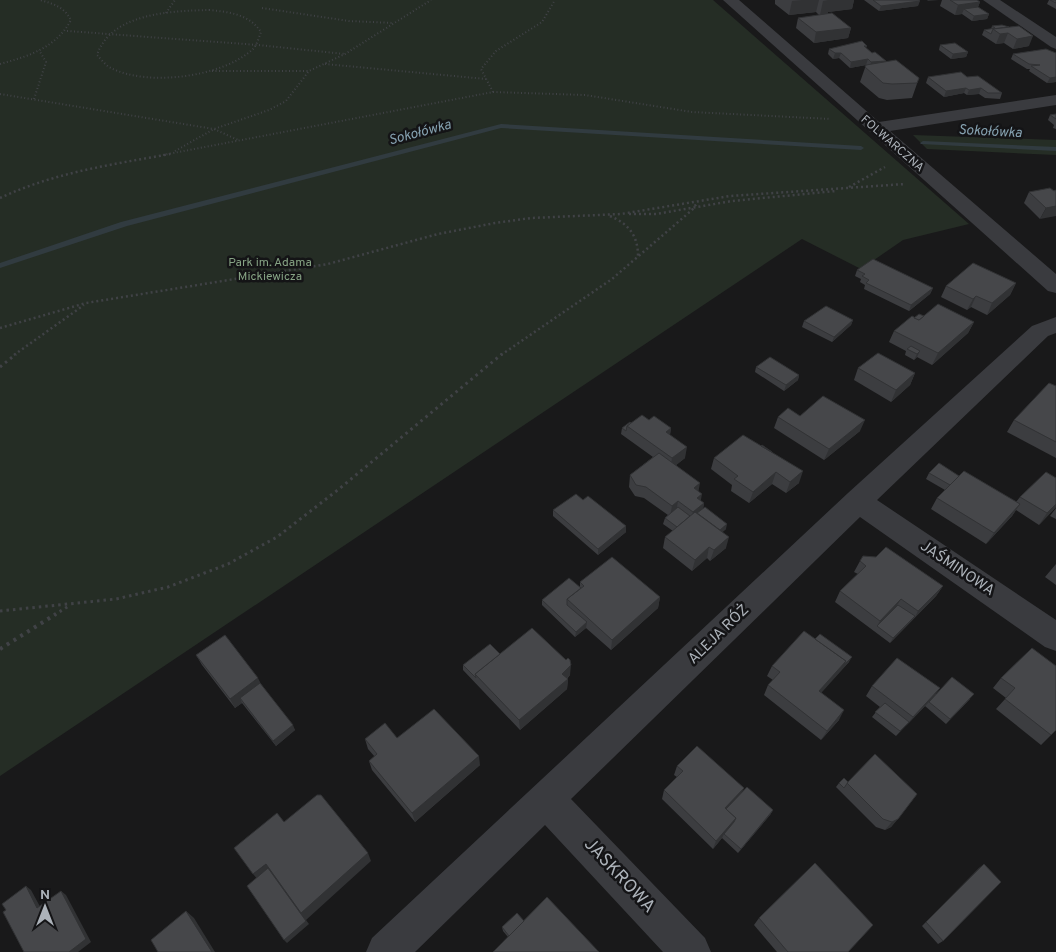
<svg xmlns="http://www.w3.org/2000/svg" width="1056" height="952" viewBox="0 0 1056 952" font-family="Overpass,sans-serif">
	<style>
		.green { fill: #252d25 }
		.lines { fill: none; stroke-linecap: round; stroke-linejoin: round }
		.stream { fill: #313b40; fill-rule: evenodd }
		.path-far3 { stroke: #404246; stroke-width: 2; stroke-dasharray: 1 2.5; stroke-linecap: butt }
		.path-far2 { stroke: #404246; stroke-width: 2.5; stroke-dasharray: 2 3; stroke-linecap: butt }
		.path-far1 { stroke: #404246; stroke-width: 3; stroke-dasharray: 2.5 4; stroke-linecap: butt }
		.path { stroke: #404246; stroke-width: 4; stroke-dasharray: 3 5; stroke-linecap: butt }
		.street { fill: #3a3b3f; fill-rule: evenodd }
		.wall { fill: #3c3d40 }
		.shaded-wall { fill: #313234 }
		.building { fill: #46474a; stroke: #313234 }
		.labels { text-anchor: middle; dominant-baseline: central; stroke-width: 5; stroke-linejoin: round; paint-order: stroke }
		.far-street-label { font-size: 12px; fill: #acb2b9; stroke: #141416 }
		.far-park-label { font-size: 12px; fill: #86a384; stroke: #141416 }
		.far-water-label { font-size: 14px; font-style: italic; fill: #86a2b1; stroke: #141416 }
		.street-label { font-size: 15px; fill: #acb2b9; stroke: #141416 }
		.near-street-label { font-size: 18px; fill: #acb2b9; stroke: #141416 }
	</style>
	<rect width="100%" height="100%" fill="#19191a"/>
	<!-- green -->
	<g class="green">
		<path d="M0,0H713L969,224L903,240L861,269L802,239L0,776Z"/>
		<path d="M913,135L1056,140V155L927,149Z"/>
	</g>
	<g class="lines">
		<!-- stream -->
		<g class="stream">
			<path d="M501,124L861,146L864,148L861,150L501,128L127,226L0,268V263L121,222Z"/>
			<path d="M923,141L1056,147V151L921,144L920,143Z"/>
		</g>
		<!-- path-far3 -->
		<g class="path-far3">
			<path d="M262,8L349,21L394,23"/>
			<path d="M209,10C229,12 249,14 261,32C259,37 257,45 253,49C223,77 148,87 111,68C106,66 101,59 97,55C111,13 171,11 209,10Z"/>
			<path d="M166,13L175,0"/>
			<path d="M67,31L258,45L345,54"/>
			<path d="M0,64C29,56 56,48 71,20C64,7 54,4 40,0"/>
			<path d="M325,64L486,79"/>
			<path d="M212,71H309"/>
			<path d="M493,92L481,69L496,51L542,22L555,0"/>
			<path d="M0,94L214,129L238,140"/>
			<path d="M34,99L46,62L39,50"/>
			<path d="M175,151L214,129L269,110L286,101L309,71L345,54L431,0"/>
			<path d="M163,155L493,92L585,95L692,112L831,119"/>
		</g>
		<!-- path-far2 -->
		<g class="path-far2">
			<path d="M849,187L885,167"/>
			<path d="M0,198C56,172 110,165 170,154"/>
			<path d="M629,214H656L732,201L836,191"/>
			<path d="M610,216C629,224 638,236 638,256"/>
			<path d="M0,328L86,303L328,264L438,234L495,223L531,218L621,214L730,196L905,184"/>
			<path d="M14,355L84,305"/>
			<path d="M501,355L612,279L692,210L697,203"/>
		</g>
		<!-- path-far1 -->
		<g class="path-far1">
			<path d="M0,367L16,354"/>
			<path d="M0,611L116,599L168,587L228,564L277,537L339,489L502,354"/>
			<path d="M54,615L69,606"/>
		</g>
		<!-- path -->
		<path class="path" d="M0,649L56,614"/>
		<!-- street -->
		<g class="street">
			<path d="M723,0H739L879,122L1056,95V105L890,131L1056,274V293L1048,291Z"/>
			<path d="M983,0H1000L1056,37V49L1051,47Z"/>
			<path d="M1056,317V333L1048,336L877,500L1056,620V651L1045,647L860,517L571,799L705,938L711,952H663L545,825L415,952H366L372,938L848,493L1032,326Z"/>
		</g>
	</g>
	<!-- wall -->
	<g class="wall">
		<path d="M775,0H854L852,9L828,12V14L851,28L848,38L814,43L796,28L798,18L819,15L816,12L789,15L775,4Z"/>
		<path d="M864,0H919L918,6L879,11Z"/>
		<path d="M942,0H977L980,2L978,7L989,14L987,19L972,21L962,14L955,15L940,6Z"/>
		<path d="M1049,0H1056V9L1047,4Z"/>
		<path d="M1002,25L1029,46L1013,49L1004,43L996,44L982,35L984,30L991,29L992,26Z"/>
		<path d="M940,45L968,52L966,57L951,59L939,50Z"/>
		<path d="M867,46L866,48L872,53L886,61L885,62L919,78L912,98L887,100L879,98L860,82L866,65L850,68L839,58L833,59L828,54L829,49Z"/>
		<path d="M1046,49L1056,82L1047,83L1029,71L1030,69H1027L1011,59L1013,54Z"/>
		<path d="M928,77H967L1002,93L1000,99L985,98L979,94L967,95L964,93L944,97L926,83Z"/>
		<path d="M1056,114V129L1053,128L1054,125L1048,120L1050,115Z"/>
		<path d="M1056,190L1040,219L1024,203L1029,192Z"/>
		<path d="M857,270L933,288L930,294L909,311L864,289L865,285L860,282L861,279L855,276Z"/>
		<path d="M1016,283L1010,295L987,315L971,307L967,310L941,297L946,286Z"/>
		<path d="M924,316L974,322L968,333L932,365L917,357L914,360L905,355L906,351L889,342L894,331L914,318Z"/>
		<path d="M853,320L851,325L832,342L802,327L804,321Z"/>
		<path d="M756,367L799,375L798,380L784,391L755,372Z"/>
		<path d="M858,368L915,373L910,385L891,402L854,380Z"/>
		<path d="M1056,386V458L1007,432L1014,420Z"/>
		<path d="M800,416L860,431L824,460L774,428L778,417Z"/>
		<path d="M649,420L671,428L670,435L685,458L676,465L698,491L701,501L704,503L703,509L726,529L722,532L726,548L710,561L707,558L692,571L663,548L665,537L673,531L663,524L665,518L668,515L644,498L635,496L629,487L630,475L653,457L621,434L622,428L631,423Z"/>
		<path d="M772,453L799,483L786,493L772,484L749,503L731,491L732,485L711,469L714,458Z"/>
		<path d="M929,473L959,476L1016,502L1020,497L1056,478V507L1039,525L1016,510L1012,516L986,544L931,509L937,498L945,490L926,479Z"/>
		<path d="M583,500L626,526V532L598,555L553,516V510Z"/>
		<path d="M1056,508V519L1050,516Z"/>
		<path d="M860,561L943,586L936,596L890,643L835,602L840,591L858,574L854,572Z"/>
		<path d="M1056,564V585L1045,577Z"/>
		<path d="M580,582L660,597L658,608L611,650L586,628L575,637L542,605V600L580,588Z"/>
		<path d="M1032,648L1056,730L1041,745L996,709L1006,698L993,688L1001,678Z"/>
		<path d="M500,654L570,675L567,679H568L567,689L520,730L463,670V665Z"/>
		<path d="M196,655L260,683L295,730L276,746L242,703L235,708L202,665Z"/>
		<path d="M849,662L821,692L839,720L821,740L764,695L768,685L773,680L767,676L772,666Z"/>
		<path d="M872,686L936,694L970,699L946,724L925,706L896,736L872,717L880,707L866,696Z"/>
		<path d="M397,738L480,765L415,822L372,770L369,761L375,757L368,749L365,739Z"/>
		<path d="M677,766L744,788L741,793L773,810L770,815L738,853L722,838L713,849L662,799L664,790L677,777L674,775Z"/>
		<path d="M848,782L917,794L891,827L885,830L876,827L836,787L839,783Z"/>
		<path d="M984,864L943,941L938,944L922,926L979,868Z"/>
		<path d="M759,918L848,952H777L754,925Z"/>
		<path d="M524,921L508,937L503,931L502,927Z"/>
	</g>
	<!-- shaded-wall -->
	<g class="shaded-wall">
		<path d="M802,0H819L816,12L789,15L792,1Z"/>
		<path d="M828,0H854L852,9L828,12V14L820,15L823,1Z"/>
		<path d="M928,0H939L927,1Z"/>
		<path d="M920,1L918,6L879,11L881,6Z"/>
		<path d="M980,2L976,12L964,9L962,14L955,15L958,5Z"/>
		<path d="M989,14L987,19L972,21L974,16Z"/>
		<path d="M851,28L848,38L814,43L816,32Z"/>
		<path d="M1008,33L1004,43L996,44L1000,34Z"/>
		<path d="M1033,36L1029,46L1013,49L1017,39Z"/>
		<path d="M968,52L966,57L951,59L953,54Z"/>
		<path d="M835,53H841L839,58L833,59Z"/>
		<path d="M868,59L866,65L850,68L851,62Z"/>
		<path d="M886,61L884,66L870,68L871,62Z"/>
		<path d="M1056,77V82L1047,83L1050,78Z"/>
		<path d="M966,88L964,93L944,97L946,91Z"/>
		<path d="M981,88L979,94L967,95L969,90Z"/>
		<path d="M1056,206V216L1040,219L1046,208Z"/>
		<path d="M1016,283L1010,295L987,315L992,303Z"/>
		<path d="M933,288L930,294L909,311L911,305Z"/>
		<path d="M976,296L971,307L967,310L973,299Z"/>
		<path d="M853,320L851,325L832,342L834,337Z"/>
		<path d="M974,322L968,333L932,365L938,353Z"/>
		<path d="M920,351L917,357L914,360L917,354Z"/>
		<path d="M915,373L910,385L891,402L896,390Z"/>
		<path d="M799,375L798,380L784,391L786,385Z"/>
		<path d="M865,420L860,431L824,460L829,449Z"/>
		<path d="M671,428L669,440L666,432Z"/>
		<path d="M687,447L685,458L670,470L672,458Z"/>
		<path d="M803,471L799,483L786,493L790,482Z"/>
		<path d="M776,472L772,484L749,503L753,492Z"/>
		<path d="M700,483L698,494L694,488Z"/>
		<path d="M702,494L700,505L697,498Z"/>
		<path d="M678,501L676,513L670,517L672,506Z"/>
		<path d="M704,503L702,515L691,520L693,512Z"/>
		<path d="M1020,504L1012,516L986,544L994,533Z"/>
		<path d="M1056,504V507L1039,525L1047,513Z"/>
		<path d="M727,524L726,529L714,540L716,534Z"/>
		<path d="M626,526V532L598,555V549Z"/>
		<path d="M729,537L726,548L710,561L714,550Z"/>
		<path d="M709,547L707,558L692,571L695,560Z"/>
		<path d="M943,586L936,596L890,643L893,638L915,617L918,611Z"/>
		<path d="M660,597L658,608L611,650L612,640Z"/>
		<path d="M901,599L894,610L877,626L880,621Z"/>
		<path d="M587,622L586,628L575,637L576,632Z"/>
		<path d="M852,657L849,662L814,701L819,691L846,661Z"/>
		<path d="M571,665L570,675L561,684L562,674Z"/>
		<path d="M258,678L263,688L240,698L242,703L235,708L230,699Z"/>
		<path d="M568,679L567,689L520,730L519,720Z"/>
		<path d="M940,688L933,698L929,702L905,727L913,717Z"/>
		<path d="M844,710L839,720L821,740L827,731Z"/>
		<path d="M293,725L295,730L276,746L273,741Z"/>
		<path d="M479,756L480,765L415,822L412,813Z"/>
		<path d="M744,788L739,797L724,813L725,808Z"/>
		<path d="M773,810L770,815L738,853L741,849Z"/>
		<path d="M736,818L732,827L724,834L722,838L713,849L716,841Z"/>
		<path d="M898,819L891,827L885,830L892,822Z"/>
		<path d="M368,853L371,861L306,920L309,924L287,943L284,940L259,881L253,874L266,864Z"/>
		<path d="M26,886L31,890L43,912L37,908Z"/>
		<path d="M61,891L66,895L91,942L78,952H69Z"/>
		<path d="M186,911L194,918L215,952H212Z"/>
	</g>
	<!-- building -->
	<g class="building">
		<path d="M873,0H919L920,1L881,6Z"/>
		<path d="M950,0H977L980,2L958,5Z"/>
		<path d="M1050,0H1056V3Z"/>
		<path d="M978,7L989,14L974,16L964,9Z"/>
		<path d="M832,13L851,28L816,32L798,18Z"/>
		<path d="M1002,25L1009,27L993,29L991,34L984,30L995,28L992,26Z"/>
		<path d="M1019,26L1033,36L1017,39L1008,33L1000,34L993,29Z"/>
		<path d="M862,41L867,46H864L872,53L875,52L886,61L871,62L868,59L851,62L841,53H835L829,49Z"/>
		<path d="M955,43L968,52L953,54L940,45Z"/>
		<path d="M1046,49L1056,53V77L1050,78L1031,66L1040,65L1029,64L1013,54Z"/>
		<path d="M896,60L919,78L917,83L892,84L883,83L865,67L866,65Z"/>
		<path d="M961,72L967,77L978,76L1002,93H988L981,88L969,90L966,88L946,91L928,77Z"/>
		<path d="M1056,114V119L1050,115Z"/>
		<path d="M1050,188L1054,191L1056,190V206L1046,208L1029,192Z"/>
		<path d="M873,259L933,288L911,305L866,283L869,280L862,276L865,274L857,270Z"/>
		<path d="M973,263L1016,283L992,303L976,296L973,299L946,286Z"/>
		<path d="M938,304L974,322L938,353L894,331L912,316L919,320Z"/>
		<path d="M826,306L853,320L834,337L804,321Z"/>
		<path d="M919,314L924,316L919,320L914,318Z"/>
		<path d="M911,346L920,351L917,354L907,349Z"/>
		<path d="M878,353L915,373L896,390L858,368Z"/>
		<path d="M770,357L799,375L786,385L756,367Z"/>
		<path d="M1049,383L1056,386V442L1014,420Z"/>
		<path d="M823,396L865,420L829,449L778,417L788,408L800,416Z"/>
		<path d="M642,415L649,420L654,416L671,428L666,432L687,447L672,458L627,426Z"/>
		<path d="M630,422L631,423L627,426L626,431L622,428Z"/>
		<path d="M743,435L803,471L790,482L776,472L753,492L734,479L738,476L714,458Z"/>
		<path d="M762,445L772,452L761,446Z"/>
		<path d="M659,453L700,483L694,488L702,494L697,498L704,503L693,512L678,501L672,506L646,487L636,485L630,475Z"/>
		<path d="M939,463L959,476L950,485L929,473Z"/>
		<path d="M964,471L1020,504L994,533L937,498Z"/>
		<path d="M1046,472L1056,478V504L1047,513L1020,497Z"/>
		<path d="M576,494L583,500L588,496L626,526L598,549L553,510Z"/>
		<path d="M678,507L690,516L677,527L665,518Z"/>
		<path d="M705,507L727,524L720,530L697,513Z"/>
		<path d="M695,512L729,537L714,550L709,547L695,560L665,537Z"/>
		<path d="M886,547L943,586L918,611L901,599L880,621L840,591L866,566L860,561L863,556L876,557Z"/>
		<path d="M612,557L660,597L612,640L567,599L584,586L580,582Z"/>
		<path d="M569,578L581,588L567,599V605L587,622L576,632L542,600Z"/>
		<path d="M898,605L915,616L893,638L877,626Z"/>
		<path d="M532,628L566,660L568,658L570,660L571,665L562,674L568,679L519,720L475,674Z"/>
		<path d="M804,631L846,661L819,691L844,710L827,731L768,685L780,672L772,666Z"/>
		<path d="M820,634L852,657L843,666L846,661L815,639Z"/>
		<path d="M225,635L258,678L230,699L196,655Z"/>
		<path d="M490,644L500,654L475,674L476,678L463,665Z"/>
		<path d="M1032,648L1056,666V730L1051,735L1005,699L1015,688L1001,678Z"/>
		<path d="M897,658L940,688L913,717L872,686Z"/>
		<path d="M952,677L974,694L950,719L929,702Z"/>
		<path d="M260,683L293,725L273,741L240,698Z"/>
		<path d="M885,703L909,722L900,731L875,712Z"/>
		<path d="M434,709L479,756L412,813L369,761L377,754L365,739L385,723L397,738Z"/>
		<path d="M697,746L744,788L725,808L736,818L716,841L664,790L683,771L677,766Z"/>
		<path d="M875,754L917,794L898,819L892,822L883,819L847,783Z"/>
		<path d="M844,778L848,782L844,788L839,783Z"/>
		<path d="M747,787L773,810L741,849L724,834L734,822L736,818L726,809Z"/>
		<path d="M317,795H321L368,853L301,913L266,864L253,874L234,848L277,813L284,822Z"/>
		<path d="M815,863L873,925L848,952H788L759,918Z"/>
		<path d="M984,864L1001,882L943,941L926,922Z"/>
		<path d="M268,868L306,921L284,940L247,886Z"/>
		<path d="M26,886L37,908L61,891L86,939L69,952H24L3,912L6,910L2,904Z"/>
		<path d="M547,897L599,952H493Z"/>
		<path d="M186,911L212,952H158L151,940Z"/>
		<path d="M517,913L524,921L509,936L502,927Z"/>
	</g>
	<g class="labels">
		<!-- far-street labels -->
		<g class="far-street-label">
			<text transform="translate(892 144) rotate(41)">FOLWARCZNA</text>
		</g>
		<!-- far-park labels -->
		<g class="far-park-label">
			<text x="270" y="263">Park im. Adama<tspan x="270" dy="14">Mickiewicza</tspan></text>
		</g>
		<!-- far-water labels -->
		<g class="far-water-label">
			<text transform="translate(990 132) rotate(3)">Sokołówka</text>
			<text transform="translate(420 133) rotate(-15)">Sokołówka</text>
		</g>
		<!-- street labels -->
		<g class="street-label">
			<text transform="translate(957 569) rotate(34)">JAŚMINOWA</text>
			<text transform="translate(719 635) rotate(-44)">ALEJA RÓŻ</text>
		</g>
		<!-- near-street labels -->
		<g class="near-street-label">
			<text transform="translate(619 876) rotate(47)">JASKROWA</text>
		</g>
	</g>
	<!-- north arrow -->
	<g transform="translate(45 907)" stroke="#141416" stroke-width="4" paint-order="stroke">
	<path d="M0-4L9 19L0 12L-9 19Z" fill="#acb2b9"/>
	<text y="-8" font-size="14" font-weight="bold" text-anchor="middle" fill="#acb2b9">N</text>
	</g>
</svg>
